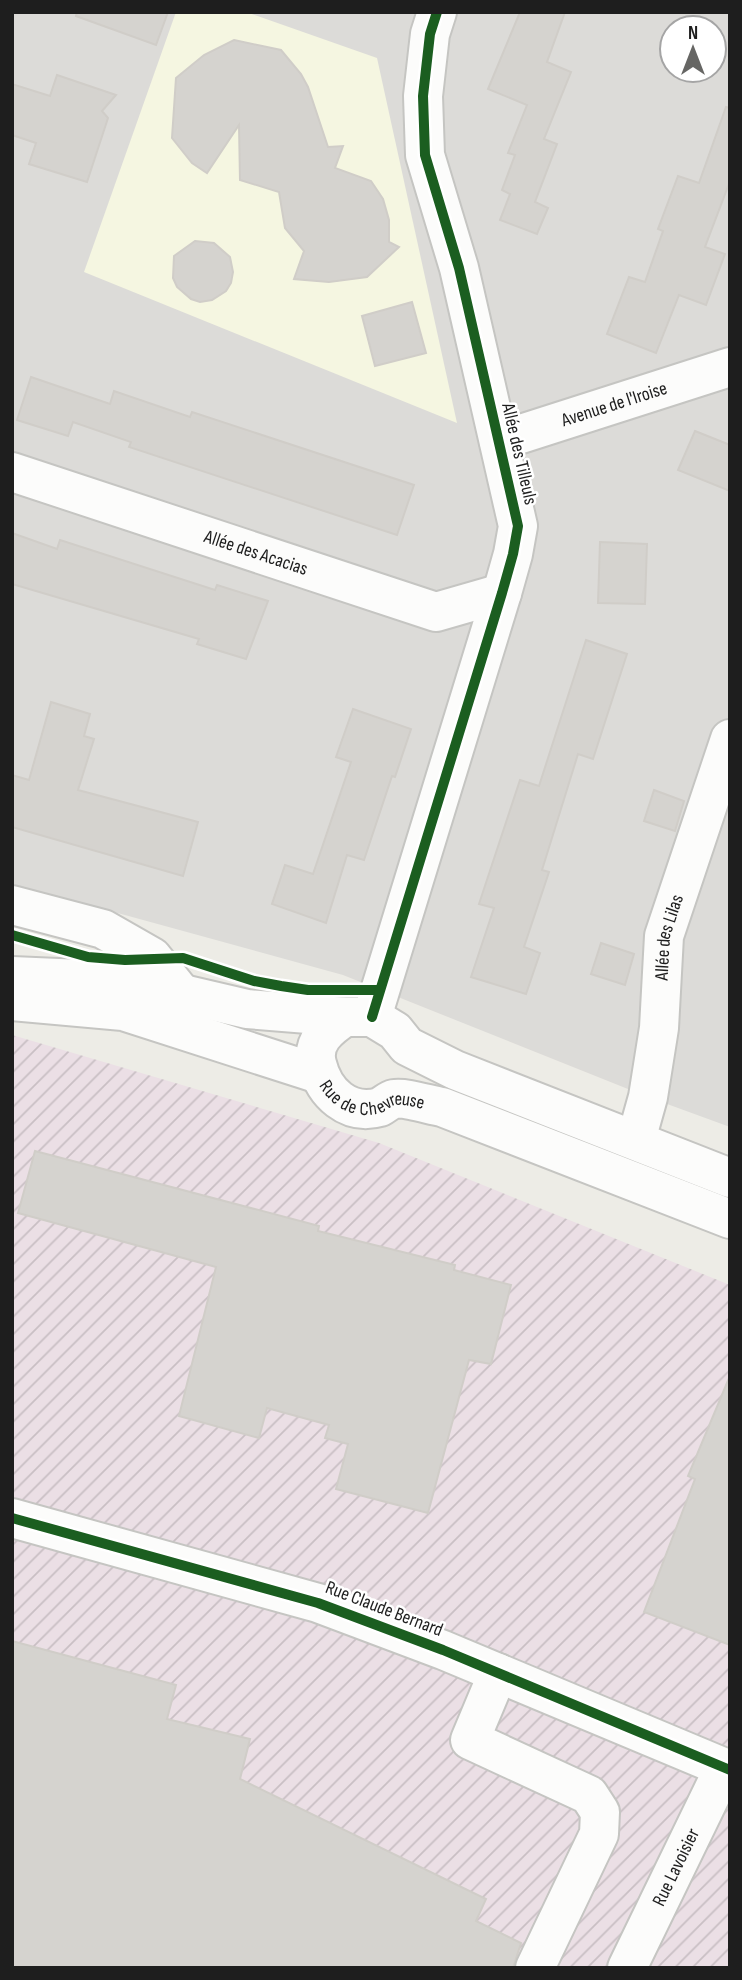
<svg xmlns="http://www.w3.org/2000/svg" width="742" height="1980" viewBox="0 0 742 1980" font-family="'Sofia Sans Condensed',sans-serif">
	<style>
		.residential { fill: #dcdbd8; fill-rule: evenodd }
		.industrial { fill: url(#industrial-furrows) }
		.education { fill: #f5f6e1 }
		.building { fill: #d5d3cf; stroke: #d0cdc8; stroke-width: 2 }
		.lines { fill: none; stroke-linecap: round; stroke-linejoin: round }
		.minor-casing { stroke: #c5c5c2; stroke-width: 42 }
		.minor { stroke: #fcfcfb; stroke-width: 38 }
		.cycleway-casing { stroke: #fff; stroke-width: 15 }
		.cycleway { stroke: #1b5e20; stroke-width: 10 }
		.labels { text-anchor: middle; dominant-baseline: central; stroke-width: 5; stroke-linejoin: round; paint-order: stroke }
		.street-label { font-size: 19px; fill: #1e1e1e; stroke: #fff }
	</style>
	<defs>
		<pattern id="industrial-furrows" width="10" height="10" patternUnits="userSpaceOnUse" patternTransform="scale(1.75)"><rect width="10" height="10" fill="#ebdfe5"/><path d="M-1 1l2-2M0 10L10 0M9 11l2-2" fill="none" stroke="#c9bfc4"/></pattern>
	</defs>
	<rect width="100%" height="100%" fill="#edece6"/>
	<!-- residential -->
	<path class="residential" d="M12,12H730V1127L648,1097L343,975L12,884ZM672,28H714V70H672Z"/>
	<!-- industrial -->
	<path class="industrial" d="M12,1035L379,1143L730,1285V1968H12Z"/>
	<!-- education -->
	<path class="education" d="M176,12H246L377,58L457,423L84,272Z"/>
	<!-- building -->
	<g class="building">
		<path d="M77,12H168L156,45L76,16Z"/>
		<path d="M520,12H565L547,62L571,72L544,139L557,144L535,202L548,208L537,234L500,220L510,194L502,190L515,155L508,153L527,105L488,89Z"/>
		<path d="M234,40L281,50L301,74L308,87L328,147L343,146L335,168L371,181L383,199L389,220V242L399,247L367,277L329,282L294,279L304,251L285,228L279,192L240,180L239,125L207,173L192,163L172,138L176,78L204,55Z"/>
		<path d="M57,75L116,95L102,111L108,118L87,182L29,164L36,143L12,135V84L50,96Z"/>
		<path d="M726,107L730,108V181L705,247L725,254L706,305L679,295L656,353L607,334L629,277L645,282L663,231L658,229L678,176L699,183Z"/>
		<path d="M195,241L214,243L230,257L233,272L231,283L226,291L212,300L200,302L191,299L177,287L173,278L174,256Z"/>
		<path d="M412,302L426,353L375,366L362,316Z"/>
		<path d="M31,377L110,404L114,391L190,417L192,412L414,485L397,535L129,447L131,442L73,422L68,436L17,420Z"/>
		<path d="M695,431L730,445V491L678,470Z"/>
		<path d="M12,533L57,549L60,540L215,590L217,585L268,601L246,659L197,644L199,639L12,584Z"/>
		<path d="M600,542L647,544L645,604L598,603Z"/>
		<path d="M586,640L627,654L593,759L578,754L542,870L549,872L524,947L540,953L526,994L471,977L494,908L479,904L520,780L539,786Z"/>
		<path d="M51,702L90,714L84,736L94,739L78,790L198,822L183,876L12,827V775L29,780Z"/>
		<path d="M353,709L411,729L395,777L392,776L364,860L347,855L326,923L272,904L285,865L313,874L351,762L336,757Z"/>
		<path d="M654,790L684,801L675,831L644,821Z"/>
		<path d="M601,943L634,954L625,985L591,974Z"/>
		<path d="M35,1151L319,1226L318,1231L455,1265L454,1270L511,1285L491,1364L469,1360L428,1513L336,1489L348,1444L325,1438L329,1425L267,1408L259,1438L179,1416L216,1267L18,1213Z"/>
		<path d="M729,1378H730V1645L644,1612L695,1479L688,1476Z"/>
		<path d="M12,1641L176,1685L167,1719L250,1739L240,1779L486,1899L476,1921L521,1943L513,1968H12Z"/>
	</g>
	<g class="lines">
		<!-- minor casing -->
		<g class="minor-casing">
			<g id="minor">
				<path id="s1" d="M499,441L730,367"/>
				<path id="s2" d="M12,472L436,612L502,593"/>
				<path d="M12,905L103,929L152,957L181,993"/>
				<path d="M12,976L127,981L247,1009L345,1017H372L395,1031L407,1046L455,1070L730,1178"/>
				<path d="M12,1001L123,1011L319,1074"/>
				<path id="s3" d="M345,1017C328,1028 311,1042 317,1064C324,1093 348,1116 380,1107C384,1105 389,1100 394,1099C405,1097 430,1105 442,1107L730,1219"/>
				<path d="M372,1017L502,593L513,554L518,526L459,268L425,155L423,96L430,34L437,12"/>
				<path id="s4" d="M636,1140L648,1097L659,1028L664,936L730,739"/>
				<path d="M12,1518L318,1603L443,1650L730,1770"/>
				<path d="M498,1673L470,1740L589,1795L600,1812L599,1834L535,1968"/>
				<path id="s5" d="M627,1968L724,1768"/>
			</g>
		</g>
		<!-- minor -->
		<use href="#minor" class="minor"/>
		<!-- cycleway casing -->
		<g class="cycleway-casing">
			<g id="cycleway">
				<path d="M12,935L88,957L125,960L183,958L254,981L281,986L308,990H379"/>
				<path d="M372,1017L502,593L513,554L518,526L459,268L425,155L423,96L430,34L437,12"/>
				<path d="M12,1518L318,1603L443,1650L730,1770"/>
			</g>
		</g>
		<!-- cycleway -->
		<use href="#cycleway" class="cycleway"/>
	</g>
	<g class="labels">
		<!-- street labels -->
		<g class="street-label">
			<text stroke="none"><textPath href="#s1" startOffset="121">Avenue de l'Iroise</textPath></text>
			<text transform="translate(519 454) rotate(77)">Allée des Tilleuls</text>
			<text stroke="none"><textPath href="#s2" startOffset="257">Allée des Acacias</textPath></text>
			<text stroke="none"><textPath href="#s4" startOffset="206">Allée des Lilas</textPath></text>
			<text stroke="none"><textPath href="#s3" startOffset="135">Rue de Chevreuse</textPath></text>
			<text transform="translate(384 1609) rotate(21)">Rue Claude Bernard</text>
			<text stroke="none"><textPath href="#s5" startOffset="112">Rue Lavoisier</textPath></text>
		</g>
	</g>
	<!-- border -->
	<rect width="742" height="1980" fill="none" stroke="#1e1e1e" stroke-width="28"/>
	<!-- north arrow -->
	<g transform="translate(693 49)"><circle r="33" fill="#ffffff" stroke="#a5a5a5" stroke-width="2"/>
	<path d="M0-5L12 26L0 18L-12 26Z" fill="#666664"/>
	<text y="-10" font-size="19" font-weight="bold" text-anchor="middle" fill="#1e1e1e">N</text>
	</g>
</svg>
